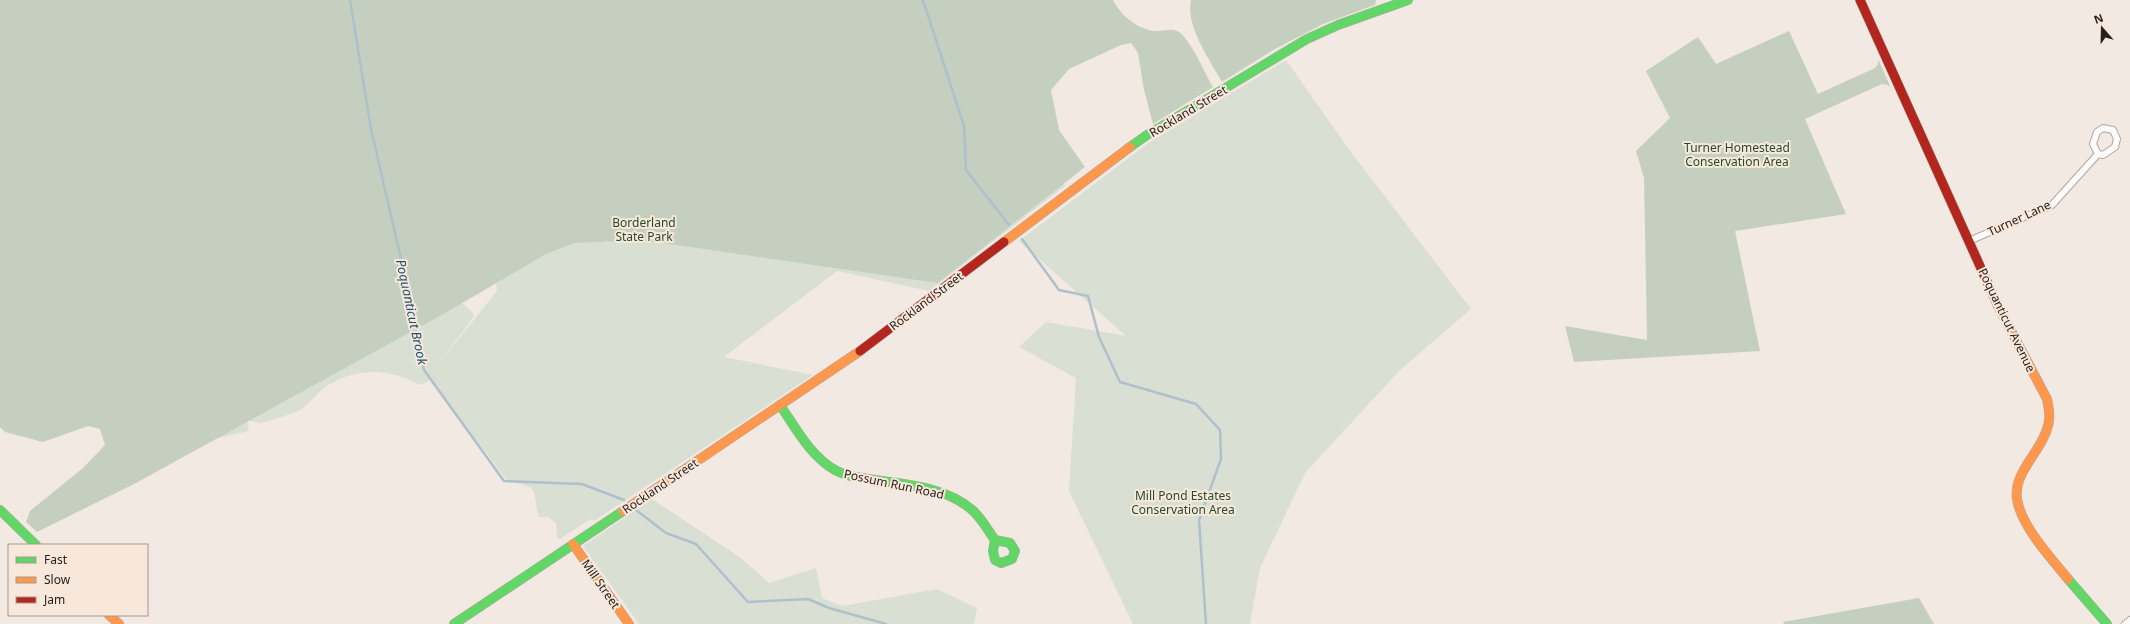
<svg xmlns="http://www.w3.org/2000/svg" width="2130" height="624" viewBox="0 0 2130 624" font-family="'Noto Sans',sans-serif">
	<style>
		.green { fill: #d9dfd3; fill-rule: evenodd }
		.forest { fill: #c4cfbf }
		.lines { fill: none; stroke-linecap: round; stroke-linejoin: round }
		.stream { stroke: #aec0cc; stroke-width: 2.5 }
		.street-casing { stroke: #aea7a2; stroke-width: 8 }
		.fast-casing { stroke: #aea7a2; stroke-width: 10 }
		.slow-casing { stroke: #aea7a2; stroke-width: 10 }
		.jam-casing { stroke: #aea7a2; stroke-width: 10 }
		.street { stroke: #fdfcfb; stroke-width: 6 }
		.fast { stroke: #63d668; stroke-width: 9 }
		.slow { stroke: #ff974d; stroke-width: 9 }
		.jam { stroke: #b3261e; stroke-width: 9 }
		.labels { text-anchor: middle; dominant-baseline: central; stroke-width: 4; stroke-linejoin: round; paint-order: stroke }
		.street-label { font-size: 12px; fill: #27211d; stroke: #f8e8dc }
		.park-label { font-size: 12px; fill: #214d2c; stroke: #f8e8dc }
		.water-label { font-size: 13px; font-style: italic; fill: #1b516e; stroke: #f8e8dc }
	</style>
	<rect width="100%" height="100%" fill="#f2e9e2"/>
	<!-- green -->
	<g class="green">
		<path d="M0,0H1110L1122,12L1021,87L1065,186L929,291L837,271L724,357L813,375L594,521L591,519L560,539L557,537L556,523L548,517H539L538,515L534,491L530,487L507,480L430,380L420,385C390,369 360,367 330,384C319,390 312,401 302,409C297,412 265,423 259,423C255,422 251,421 247,420L249,431L163,451ZM487,199L497,291L437,366L473,318L474,315L470,310L455,297Z"/>
		<path d="M1286,60L1348,148L1471,309L1399,371L1305,473L1260,568L1250,624H1133L1069,491L1076,378L1019,347L1046,322L1126,336L1019,241L1147,144Z"/>
		<path d="M652,499L741,558L769,583L816,568L822,598L842,606L937,589L977,608L974,624H639L583,546Z"/>
	</g>
	<!-- forest -->
	<g class="forest">
		<path d="M0,0H1113C1120,15 1138,30 1156,31C1162,31 1172,28 1177,31C1190,37 1205,74 1213,87L1153,124L1144,90L1138,53L1131,43L1121,45L1069,69L1051,90L1059,130L1085,167L938,283L642,240L574,243L546,254L447,312L136,483L37,532L26,522L30,511L83,468L105,445L100,429L88,426L43,442L5,432L0,427Z"/>
		<path d="M1191,0H1376L1375,5L1323,24L1275,49L1222,82C1210,60 1185,25 1191,0Z"/>
		<path d="M1789,31L1818,94L1875,68L1878,64V59L1891,88L1888,85L1882,84L1805,119L1846,214L1735,231L1760,351L1574,362L1565,326L1647,340L1644,178L1636,151L1670,118L1646,71L1698,37L1716,64Z"/>
		<path d="M1919,598L1934,624H1784L1783,622Z"/>
	</g>
	<g class="lines">
		<!-- stream -->
		<g class="stream">
			<path d="M350,0L371,129L413,311L424,370L504,481L582,484L624,500"/>
			<path d="M923,0L964,126L966,170L1009,225"/>
			<path d="M1022,239L1059,290L1088,296L1099,337L1120,382L1196,404L1220,430L1221,459L1199,520L1206,624"/>
			<path d="M636,510L666,533L696,544L748,602L808,599L829,608L886,624"/>
		</g>
		<!-- street casing -->
		<g class="street-casing">
			<g id="street">
				<path d="M1969,241L2052,205L2098,154L2093,144L2097,132L2103,128L2113,130L2117,139L2115,147L2103,155L2098,154"/>
				<path d="M2125,624L2130,620"/>
			</g>
		</g>
		<!-- fast casing -->
		<g class="fast-casing">
			<g id="fast">
				<path d="M1130,147L1147,135L1307,39L1338,25L1408,0"/>
				<path d="M780,405C795,427 811,457 835,470C847,477 862,478 876,480C908,485 945,487 971,509C981,517 987,529 995,540L993,551L995,560L1001,563L1012,559L1015,551L1010,543L995,540"/>
				<path d="M0,510L36,545"/>
				<path d="M2068,579L2107,624"/>
				<path d="M454,624L623,511"/>
			</g>
		</g>
		<!-- slow casing -->
		<g class="slow-casing">
			<g id="slow">
				<path d="M1004,242L1130,147"/>
				<path d="M1998,306L2047,399C2049,409 2051,419 2047,429C2040,453 2013,473 2017,499C2021,526 2051,558 2068,579"/>
				<path d="M623,511L860,351"/>
				<path d="M573,544L629,624"/>
				<path d="M109,615L119,624"/>
			</g>
		</g>
		<!-- jam casing -->
		<g class="jam-casing">
			<g id="jam">
				<path d="M1860,0L1998,306"/>
				<path d="M860,351L1004,242"/>
			</g>
		</g>
		<!-- street -->
		<use href="#street" class="street"/>
		<!-- fast -->
		<use href="#fast" class="fast"/>
		<!-- slow -->
		<use href="#slow" class="slow"/>
		<!-- jam -->
		<use href="#jam" class="jam"/>
	</g>
	<g class="labels">
		<!-- street labels -->
		<g class="street-label">
			<text transform="translate(1188 111) rotate(-31)">Rockland Street</text>
			<text transform="translate(2019 218) rotate(-25)">Turner Lane</text>
			<text transform="translate(926 301) rotate(-37)">Rockland Street</text>
			<text transform="translate(2007 320) rotate(64)">Poquanticut Avenue</text>
			<text transform="translate(894 484) rotate(12)">Possum Run Road</text>
			<text transform="translate(660 486) rotate(-34)">Rockland Street</text>
			<text transform="translate(601 584) rotate(55)">Mill Street</text>
		</g>
		<!-- park labels -->
		<g class="park-label">
			<text x="1737" y="147">Turner Homestead<tspan x="1737" dy="14">Conservation Area</tspan></text>
			<text x="644" y="222">Borderland<tspan x="644" dy="14">State Park</tspan></text>
			<text x="1183" y="495">Mill Pond Estates<tspan x="1183" dy="14">Conservation Area</tspan></text>
		</g>
		<!-- water labels -->
		<g class="water-label">
			<text transform="translate(412 312) rotate(78)">Poquanticut Brook</text>
		</g>
	</g>
	<!-- legend -->
	<rect x="8" y="544" width="140" height="72" fill="#f8e8dc" stroke="#a49890"/>
	<rect x="16" y="557" width="20" height="6" fill="#63d668" stroke="#a49890"/>
	<text x="44" y="564" font-size="12" fill="#27211d">Fast</text>
	<rect x="16" y="577" width="20" height="6" fill="#ff974d" stroke="#a49890"/>
	<text x="44" y="584" font-size="12" fill="#27211d">Slow</text>
	<rect x="16" y="597" width="20" height="6" fill="#b3261e" stroke="#a49890"/>
	<text x="44" y="604" font-size="12" fill="#27211d">Jam</text>
	<!-- north arrow -->
	<g transform="translate(2102 28) rotate(340)" stroke="#f8e8dc" stroke-width="3" paint-order="stroke">
	<path d="M0-3L7 15L0 10L-7 15Z" fill="#27211d"/>
	<text y="-6" font-size="11" font-weight="bold" text-anchor="middle" fill="#27211d">N</text>
	</g>
</svg>
